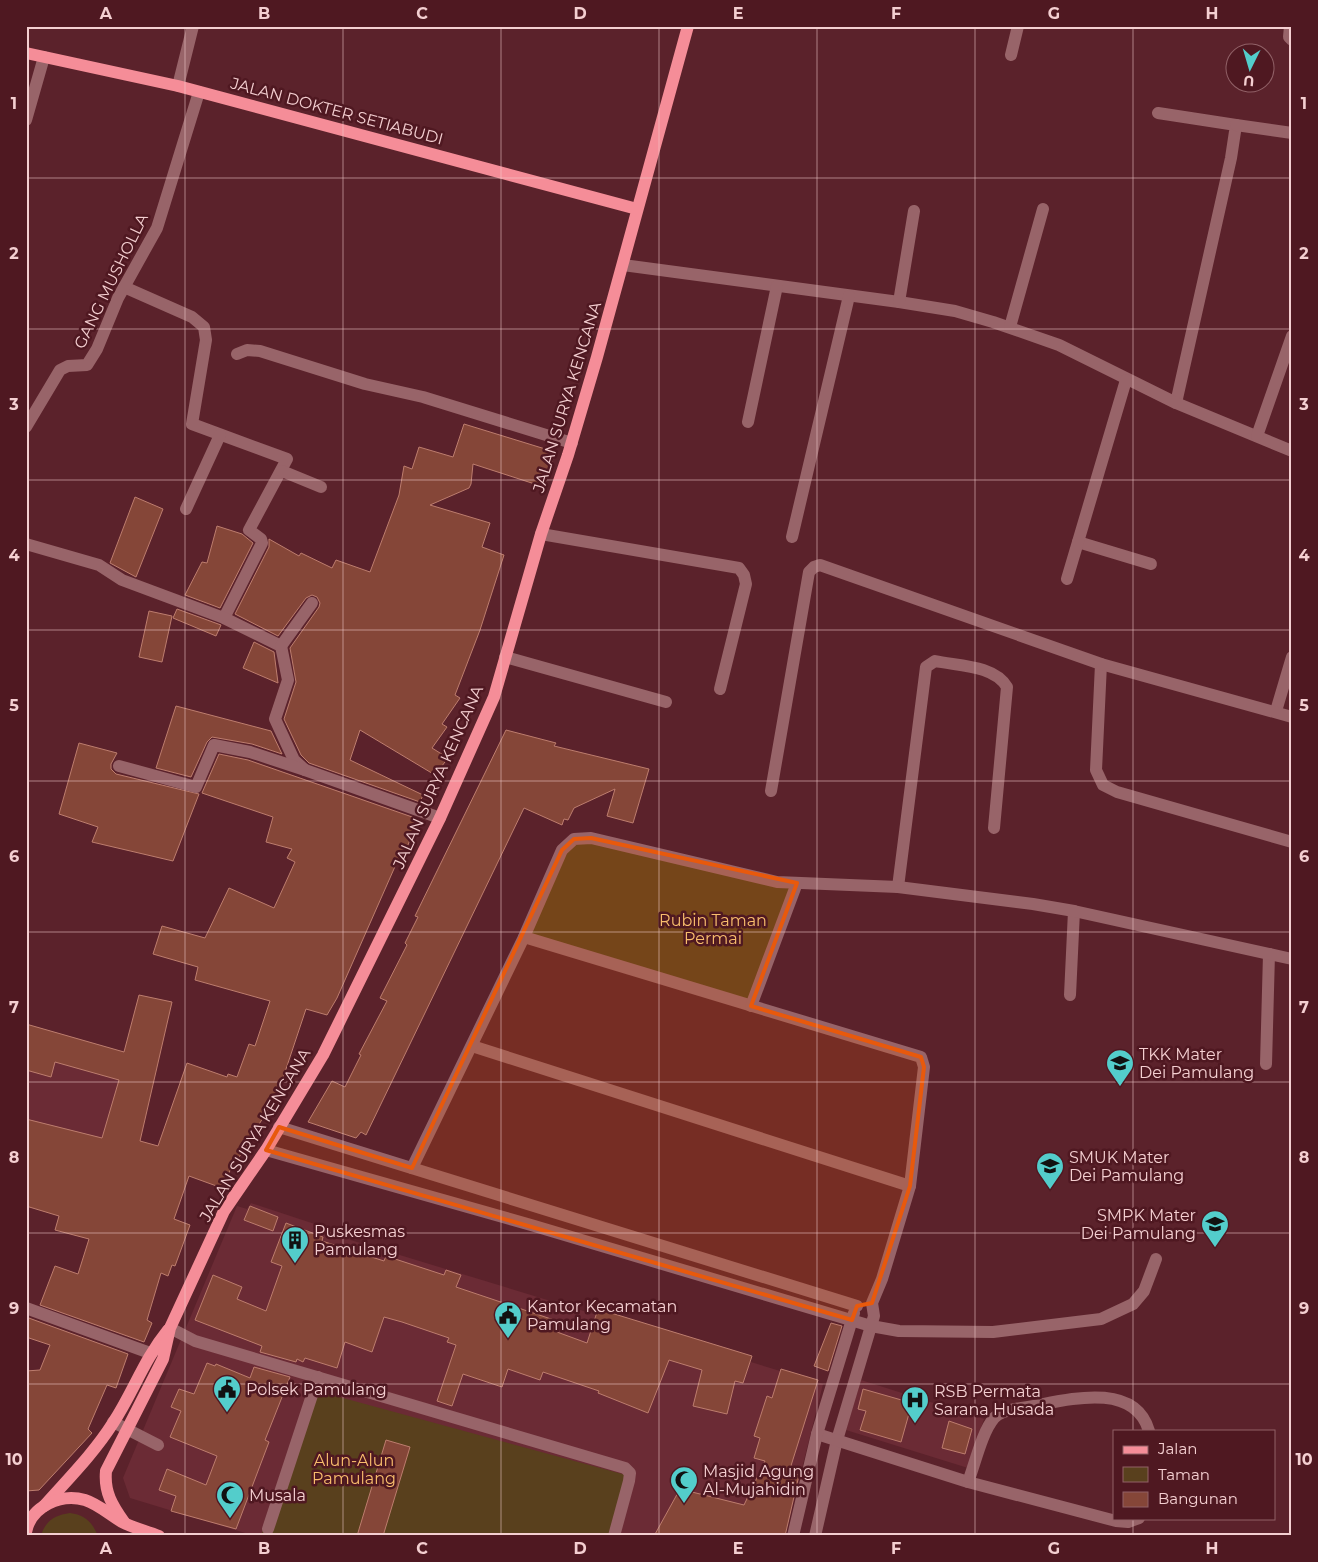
<svg xmlns="http://www.w3.org/2000/svg" width="1318" height="1562" viewBox="0 0 1318 1562" font-family="Montserrat,sans-serif">
	<style>
		.built { fill: #6b2b35 }
		.green { fill: #59401d }
		.building { fill: #854638; stroke: #bd7d6e }
		.lines { fill: none; stroke-linecap: round; stroke-linejoin: round }
		.minor { stroke: #986469; stroke-width: 12 }
		.major { stroke: #f58d98; stroke-width: 12 }
		.marked { fill: #e8590c; fill-opacity: 0.2; stroke: #e8590c; stroke-width: 4; stroke-linejoin: round }
		.grid { fill: none; stroke: #f4cfd1; stroke-width: 1; stroke-opacity: 0.55 }
		.labels { text-anchor: middle; dominant-baseline: central; stroke-width: 5; stroke-linejoin: round; paint-order: stroke }
		.street-label { font-size: 16px; fill: #f4cfd1; stroke: #4f1821 }
		.park-label { font-size: 16px; fill: #f9be6d; stroke: #4f1821 }
		.poi-label { font-size: 16px; fill: #f4cfd1; stroke: #4f1821; text-anchor: start }
		.neatline { fill: none; stroke: #f4cfd1; stroke-width: 2 }
		.grid-label { font-size: 16px; text-anchor: middle; font-weight: bold; fill: #f4cfd1 }
	</style>
	<rect width="100%" height="100%" fill="#5b222b"/>
	<!-- built -->
	<g class="built">
		<path d="M26,1024L150,1060L127,1135L105,1128L101,1140L26,1119Z"/>
		<path d="M251,1203L345,1234L344,1238L823,1384L785,1536H255L130,1498L123,1478L237,1206L247,1209Z"/>
		<path d="M861,1380L984,1419L968,1468L846,1430Z"/>
	</g>
	<!-- green -->
	<g class="green">
		<path d="M574,839L797,883L751,1006L524,937Z"/>
		<path d="M310,1389L626,1475L608,1536H261Z"/>
		<path d="M70,1513C85,1515 92,1522 98,1536H41C45,1521 55,1515 70,1513Z"/>
	</g>
	<!-- building -->
	<g class="building">
		<path d="M464,424L555,452L544,487L473,464L471,484L469,488L430,505L490,523L482,547L504,555L480,630L455,695L460,698L442,724L447,727L432,748L448,758L435,775L360,730L350,760L423,795L420,802L309,763L301,755L284,719L296,682L290,648L319,607L320,603L317,597L312,595L306,598L278,636L235,614L269,547V539L299,556L301,553L332,568L336,560L370,572L399,495L404,466L412,469L419,447L453,457Z"/>
		<path d="M135,497L163,509L136,577L110,563Z"/>
		<path d="M217,526L242,534L253,543L220,608L185,595L202,562L207,563Z"/>
		<path d="M177,609L221,625L216,636L173,618Z"/>
		<path d="M149,611L172,616L162,662L139,657Z"/>
		<path d="M254,642L274,652L278,683L243,668Z"/>
		<path d="M176,706L271,731L282,754L252,744L212,737L207,742L191,777L156,768Z"/>
		<path d="M506,730L556,743L554,746L649,769L633,823L607,816L615,789L574,808L568,820L564,819L562,825L524,808L366,1135L361,1132L356,1138L308,1122L332,1081L345,1087L361,1055L359,1054L387,1001L380,998L407,945L405,943L418,917L415,916Z"/>
		<path d="M79,743L117,753L111,764V769L116,774L199,794L173,861L92,842L98,827L59,814Z"/>
		<path d="M219,754L248,760L418,819L401,863L397,862L337,998L327,1015L306,1009L278,1093L235,1164H233L222,1188L189,1176L174,1219L190,1225L175,1266L172,1265L168,1276L161,1273L147,1320L152,1323L144,1342L40,1305L55,1266L78,1274L89,1239L55,1230L59,1216L26,1206V1119L102,1138L119,1080L55,1062L51,1077L26,1070V1024L124,1052L139,995L172,1002L140,1141L158,1146L187,1063L227,1077L228,1074L237,1077L249,1044L255,1046L270,1001L195,980L198,967L153,954L162,926L205,938L229,888L274,908L295,862L287,858L292,849L266,842L273,817L202,793Z"/>
		<path d="M250,1206L278,1217L273,1231L244,1220Z"/>
		<path d="M286,1223L323,1237L322,1241L384,1261L386,1256L444,1275L446,1270L461,1275L456,1287L560,1322L557,1332L587,1343L598,1309L752,1356L743,1383L735,1381L727,1414L693,1406L702,1370L669,1360L648,1413L598,1393L599,1391L543,1372L540,1380L508,1369L502,1387L463,1374L452,1406L437,1401L456,1345L447,1342L449,1338L402,1322L384,1317L372,1352L345,1342L337,1368L305,1358L303,1362L297,1359L296,1362L260,1352L262,1346L195,1320L213,1275L242,1287L237,1299L266,1311L282,1266L271,1262Z"/>
		<path d="M26,1317L128,1354L116,1388L107,1385L88,1429L92,1433L39,1490L26,1491V1371L40,1370L50,1345L26,1337Z"/>
		<path d="M831,1323L842,1326L828,1371L814,1366Z"/>
		<path d="M207,1363L215,1366L216,1364L250,1378L254,1367L290,1377L265,1440L269,1442L236,1529L171,1511L176,1496L159,1490L167,1469L206,1485L217,1456L170,1437L181,1411L171,1407L179,1389L194,1394Z"/>
		<path d="M781,1369L818,1380L789,1472L799,1475L785,1536H654L680,1489L744,1505L765,1461L754,1458L760,1438L754,1436L767,1396L772,1398Z"/>
		<path d="M863,1389L912,1403L901,1442L860,1430L866,1411L858,1409Z"/>
		<path d="M949,1421L972,1429L965,1454L942,1448Z"/>
		<path d="M386,1440L410,1447L383,1536H357Z"/>
	</g>
	<g class="lines">
		<!-- minor -->
		<g class="minor">
			<path d="M1290,26L1289,37L1292,40"/>
			<path d="M1011,55L1018,26"/>
			<path d="M178,86L193,26"/>
			<path d="M1158,113L1236,125L1231,158L1176,403"/>
			<path d="M26,120L44,57"/>
			<path d="M1236,125L1292,133"/>
			<path d="M623,265L899,302L955,311L993,322L1059,345L1176,403L1292,451"/>
			<path d="M124,287L192,317L204,327L206,340L192,424L287,459L249,530L261,539L262,543L224,618"/>
			<path d="M899,302L914,211"/>
			<path d="M1010,327L1043,209"/>
			<path d="M237,354L247,350L260,351L365,384L423,397L572,443"/>
			<path d="M748,422L777,286"/>
			<path d="M26,427L60,370L68,366L87,365L97,349L118,298L157,228L199,92"/>
			<path d="M1257,436L1292,336"/>
			<path d="M282,471L321,487"/>
			<path d="M186,509L220,435"/>
			<path d="M541,534L739,568L744,575L746,584L720,689"/>
			<path d="M792,537L849,296"/>
			<path d="M1078,542L1151,564"/>
			<path d="M26,544L99,565L122,580L224,618L281,646L288,680L275,719L294,760L305,770"/>
			<path d="M1067,579L1126,380"/>
			<path d="M281,646L312,603"/>
			<path d="M505,657L666,702"/>
			<path d="M1101,664L1096,770L1103,785L1117,792L1292,842"/>
			<path d="M1276,711L1292,657"/>
			<path d="M119,766L196,787L214,745L250,752L305,770L440,818"/>
			<path d="M771,791L809,572L814,567L820,565L1101,664L1292,717"/>
			<path d="M898,887L926,667L935,661C958,666 994,665 1007,687L994,828"/>
			<path d="M524,937L921,1057L924,1067L910,1186L882,1279L872,1303L874,1316L837,1440L815,1536"/>
			<path d="M1070,995L1074,911"/>
			<path d="M751,1006L797,883"/>
			<path d="M472,1046L910,1186"/>
			<path d="M1266,1064L1269,954"/>
			<path d="M279,1127L857,1306"/>
			<path d="M266,1150L531,1225L871,1326L899,1331L993,1332L1101,1319L1133,1304L1144,1291L1156,1259"/>
			<path d="M412,1168L524,937L562,850L574,839L591,838L777,882L898,887L1033,904L1074,911L1292,959"/>
			<path d="M26,1308L150,1353"/>
			<path d="M170,1328L195,1341L625,1468L630,1473L629,1481L614,1536"/>
			<path d="M113,1422L158,1445"/>
			<path d="M817,1434L968,1482L1116,1521L1128,1522L1139,1518"/>
			<path d="M968,1482C975,1464 982,1432 994,1418C1002,1409 1023,1408 1034,1406C1070,1399 1135,1382 1149,1431"/>
			<path d="M268,1529L318,1377"/>
			<path d="M793,1536L817,1434L854,1313"/>
		</g>
		<!-- major -->
		<g class="major">
			<path d="M26,53L178,86L637,209"/>
			<path d="M44,1506C68,1479 94,1453 113,1423C134,1391 143,1361 168,1330"/>
			<path d="M124,1522C112,1505 104,1492 106,1471L163,1359L170,1328L224,1211L266,1150L323,1055L440,818L494,697L541,534L568,455L597,357L688,26"/>
			<path d="M26,1532C31,1506 61,1493 85,1500C98,1504 110,1515 122,1522C133,1528 147,1531 159,1536"/>
		</g>
	</g>
	<!-- marked area -->
	<path class="marked" d="M591,838L797,883L751,1006L921,1057L924,1067L910,1186L872,1303L857,1306L852,1320L266,1150L279,1127L412,1168L562,850L574,839Z"/>
	<!-- grid -->
	<path class="grid" d="M185,26V1536M343,26V1536M501,26V1536M659,26V1536M817,26V1536M975,26V1536M1133,26V1431M26,178H1292M26,329H1292M26,480H1292M26,630H1292M26,781H1292M26,932H1292M26,1082H1292M26,1233H1292M26,1384H1292M1133,1518V1536"/>
	<!-- icons -->
	<defs>
		<g id="school-pin" transform="scale(1.4375)"><path d="M0 17L-7.5 6A9.5 9.5 0 1 1 7.5 6Z" fill="#53cdcb" stroke="#4f1821"/><path d="M0-5L7-2L0 1L-7-2ZM-4 1L0 2.5L4 1V4Q0 6-4 4Z" fill="#111"/></g>
		<g id="building-pin" transform="scale(1.4375)"><path d="M0 17L-7.5 6A9.5 9.5 0 1 1 7.5 6Z" fill="#53cdcb" stroke="#4f1821"/><path d="M-4-6H4V6H1V3H-1V6H-4ZM-2.5-4.3h1.7v1.8h-1.7ZM.8-4.3h1.7v1.8H.8ZM-2.5-1h1.7V.8h-1.7ZM.8-1h1.7V.8H.8Z" fill="#111"/></g>
		<g id="civic-pin" transform="scale(1.4375)"><path d="M0 17L-7.5 6A9.5 9.5 0 1 1 7.5 6Z" fill="#53cdcb" stroke="#4f1821"/><path d="M-.6-6.5H3V-4.5H.6V-3L4-1V1h2V6H-6V1h2V-1L-.6-3ZM-1.2 2.5V6h2.4V2.5Z" fill="#111"/></g>
		<g id="hospital-pin" transform="scale(1.4375)"><path d="M0 17L-7.5 6A9.5 9.5 0 1 1 7.5 6Z" fill="#53cdcb" stroke="#4f1821"/><path d="M-5-5h3v3.5h4V-5h3V5h-3V1.5h-4V5h-3Z" fill="#111"/></g>
		<g id="mosque-pin" transform="scale(1.4375)"><path d="M0 17L-7.5 6A9.5 9.5 0 1 1 7.5 6Z" fill="#53cdcb" stroke="#4f1821"/><path d="M3.5-4.9A6 6 0 1 0 3.5 4.9A5 5 0 1 1 3.5-4.9Z" fill="#111"/></g>
	</defs>
	<g fill-rule="evenodd">
		<use href="#school-pin" x="1120" y="1063"/>
		<use href="#school-pin" x="1050" y="1166"/>
		<use href="#school-pin" x="1215" y="1224"/>
		<use href="#building-pin" x="295" y="1240"/>
		<use href="#civic-pin" x="508" y="1315"/>
		<use href="#civic-pin" x="227" y="1389"/>
		<use href="#hospital-pin" x="915" y="1400"/>
		<use href="#mosque-pin" x="684" y="1480"/>
		<use href="#mosque-pin" x="230" y="1495"/>
	</g>
	<g class="labels">
		<!-- street labels -->
		<g class="street-label">
			<text transform="translate(337 111) rotate(15)">JALAN DOKTER SETIABUDI</text>
			<text transform="translate(111 281) rotate(-64)">GANG MUSHOLLA</text>
			<text transform="translate(567 397) rotate(-73)">JALAN SURYA KENCANA</text>
			<text transform="translate(438 777) rotate(-66)">JALAN SURYA KENCANA</text>
			<text transform="translate(255 1135) rotate(-59)">JALAN SURYA KENCANA</text>
		</g>
		<!-- park labels -->
		<g class="park-label">
			<text x="713" y="920">Rubin Taman<tspan x="713" dy="18">Permai</tspan></text>
			<text x="354" y="1460">Alun-Alun<tspan x="354" dy="18">Pamulang</tspan></text>
		</g>
		<!-- poi labels -->
		<g class="poi-label">
			<text x="1139" y="1054">TKK Mater<tspan x="1139" dy="18">Dei Pamulang</tspan></text>
			<text x="1069" y="1157">SMUK Mater<tspan x="1069" dy="18">Dei Pamulang</tspan></text>
			<text x="1196" y="1215" text-anchor="end">SMPK Mater<tspan x="1196" dy="18">Dei Pamulang</tspan></text>
			<text x="314" y="1231">Puskesmas<tspan x="314" dy="18">Pamulang</tspan></text>
			<text x="527" y="1306">Kantor Kecamatan<tspan x="527" dy="18">Pamulang</tspan></text>
			<text x="246" y="1389">Polsek Pamulang</text>
			<text x="934" y="1391">RSB Permata<tspan x="934" dy="18">Sarana Husada</tspan></text>
			<text x="703" y="1471">Masjid Agung<tspan x="703" dy="18">Al-Mujahidin</tspan></text>
			<text x="249" y="1495">Musala</text>
		</g>
	</g>
	<!-- border -->
	<rect width="1318" height="1562" fill="none" stroke="#4f1821" stroke-width="55"/>
	<!-- legend -->
	<rect x="1113" y="1430" width="162" height="90" fill="#4f1821" stroke="#916167"/>
	<rect x="1123" y="1446" width="25" height="8" fill="#f58d98" stroke="#916167"/>
	<text x="1158" y="1454" font-size="15" fill="#f4cfd1">Jalan</text>
	<rect x="1123" y="1467" width="25" height="15" fill="#59401d" stroke="#916167"/>
	<text x="1158" y="1480" font-size="15" fill="#f4cfd1">Taman</text>
	<rect x="1123" y="1492" width="25" height="15" fill="#854638" stroke="#916167"/>
	<text x="1158" y="1504" font-size="15" fill="#f4cfd1">Bangunan</text>
	<!-- north arrow -->
	<g transform="translate(1250 68) rotate(185)"><circle r="24" fill="#4f1821" stroke="#916167"/>
	<path d="M0-4L9 19L0 12L-9 19Z" fill="#53cdcb"/>
	<text y="-8" font-size="14" font-weight="bold" text-anchor="middle" fill="#f4cfd1">U</text>
	</g>
	<rect x="28" y="28" width="1262" height="1506" class="neatline"/>
	<g class="grid-label">
		<text x="106" y="19">A</text>
		<text x="264" y="19">B</text>
		<text x="422" y="19">C</text>
		<text x="580" y="19">D</text>
		<text x="738" y="19">E</text>
		<text x="896" y="19">F</text>
		<text x="1054" y="19">G</text>
		<text x="1212" y="19">H</text>
		<text x="14" y="109">1</text>
		<text x="1304" y="109">1</text>
		<text x="14" y="259">2</text>
		<text x="1304" y="259">2</text>
		<text x="14" y="410">3</text>
		<text x="1304" y="410">3</text>
		<text x="14" y="561">4</text>
		<text x="1304" y="561">4</text>
		<text x="14" y="711">5</text>
		<text x="1304" y="711">5</text>
		<text x="14" y="862">6</text>
		<text x="1304" y="862">6</text>
		<text x="14" y="1013">7</text>
		<text x="1304" y="1013">7</text>
		<text x="14" y="1163">8</text>
		<text x="1304" y="1163">8</text>
		<text x="14" y="1314">9</text>
		<text x="1304" y="1314">9</text>
		<text x="14" y="1465">10</text>
		<text x="1304" y="1465">10</text>
		<text x="106" y="1554">A</text>
		<text x="264" y="1554">B</text>
		<text x="422" y="1554">C</text>
		<text x="580" y="1554">D</text>
		<text x="738" y="1554">E</text>
		<text x="896" y="1554">F</text>
		<text x="1054" y="1554">G</text>
		<text x="1212" y="1554">H</text>
	</g>
</svg>
